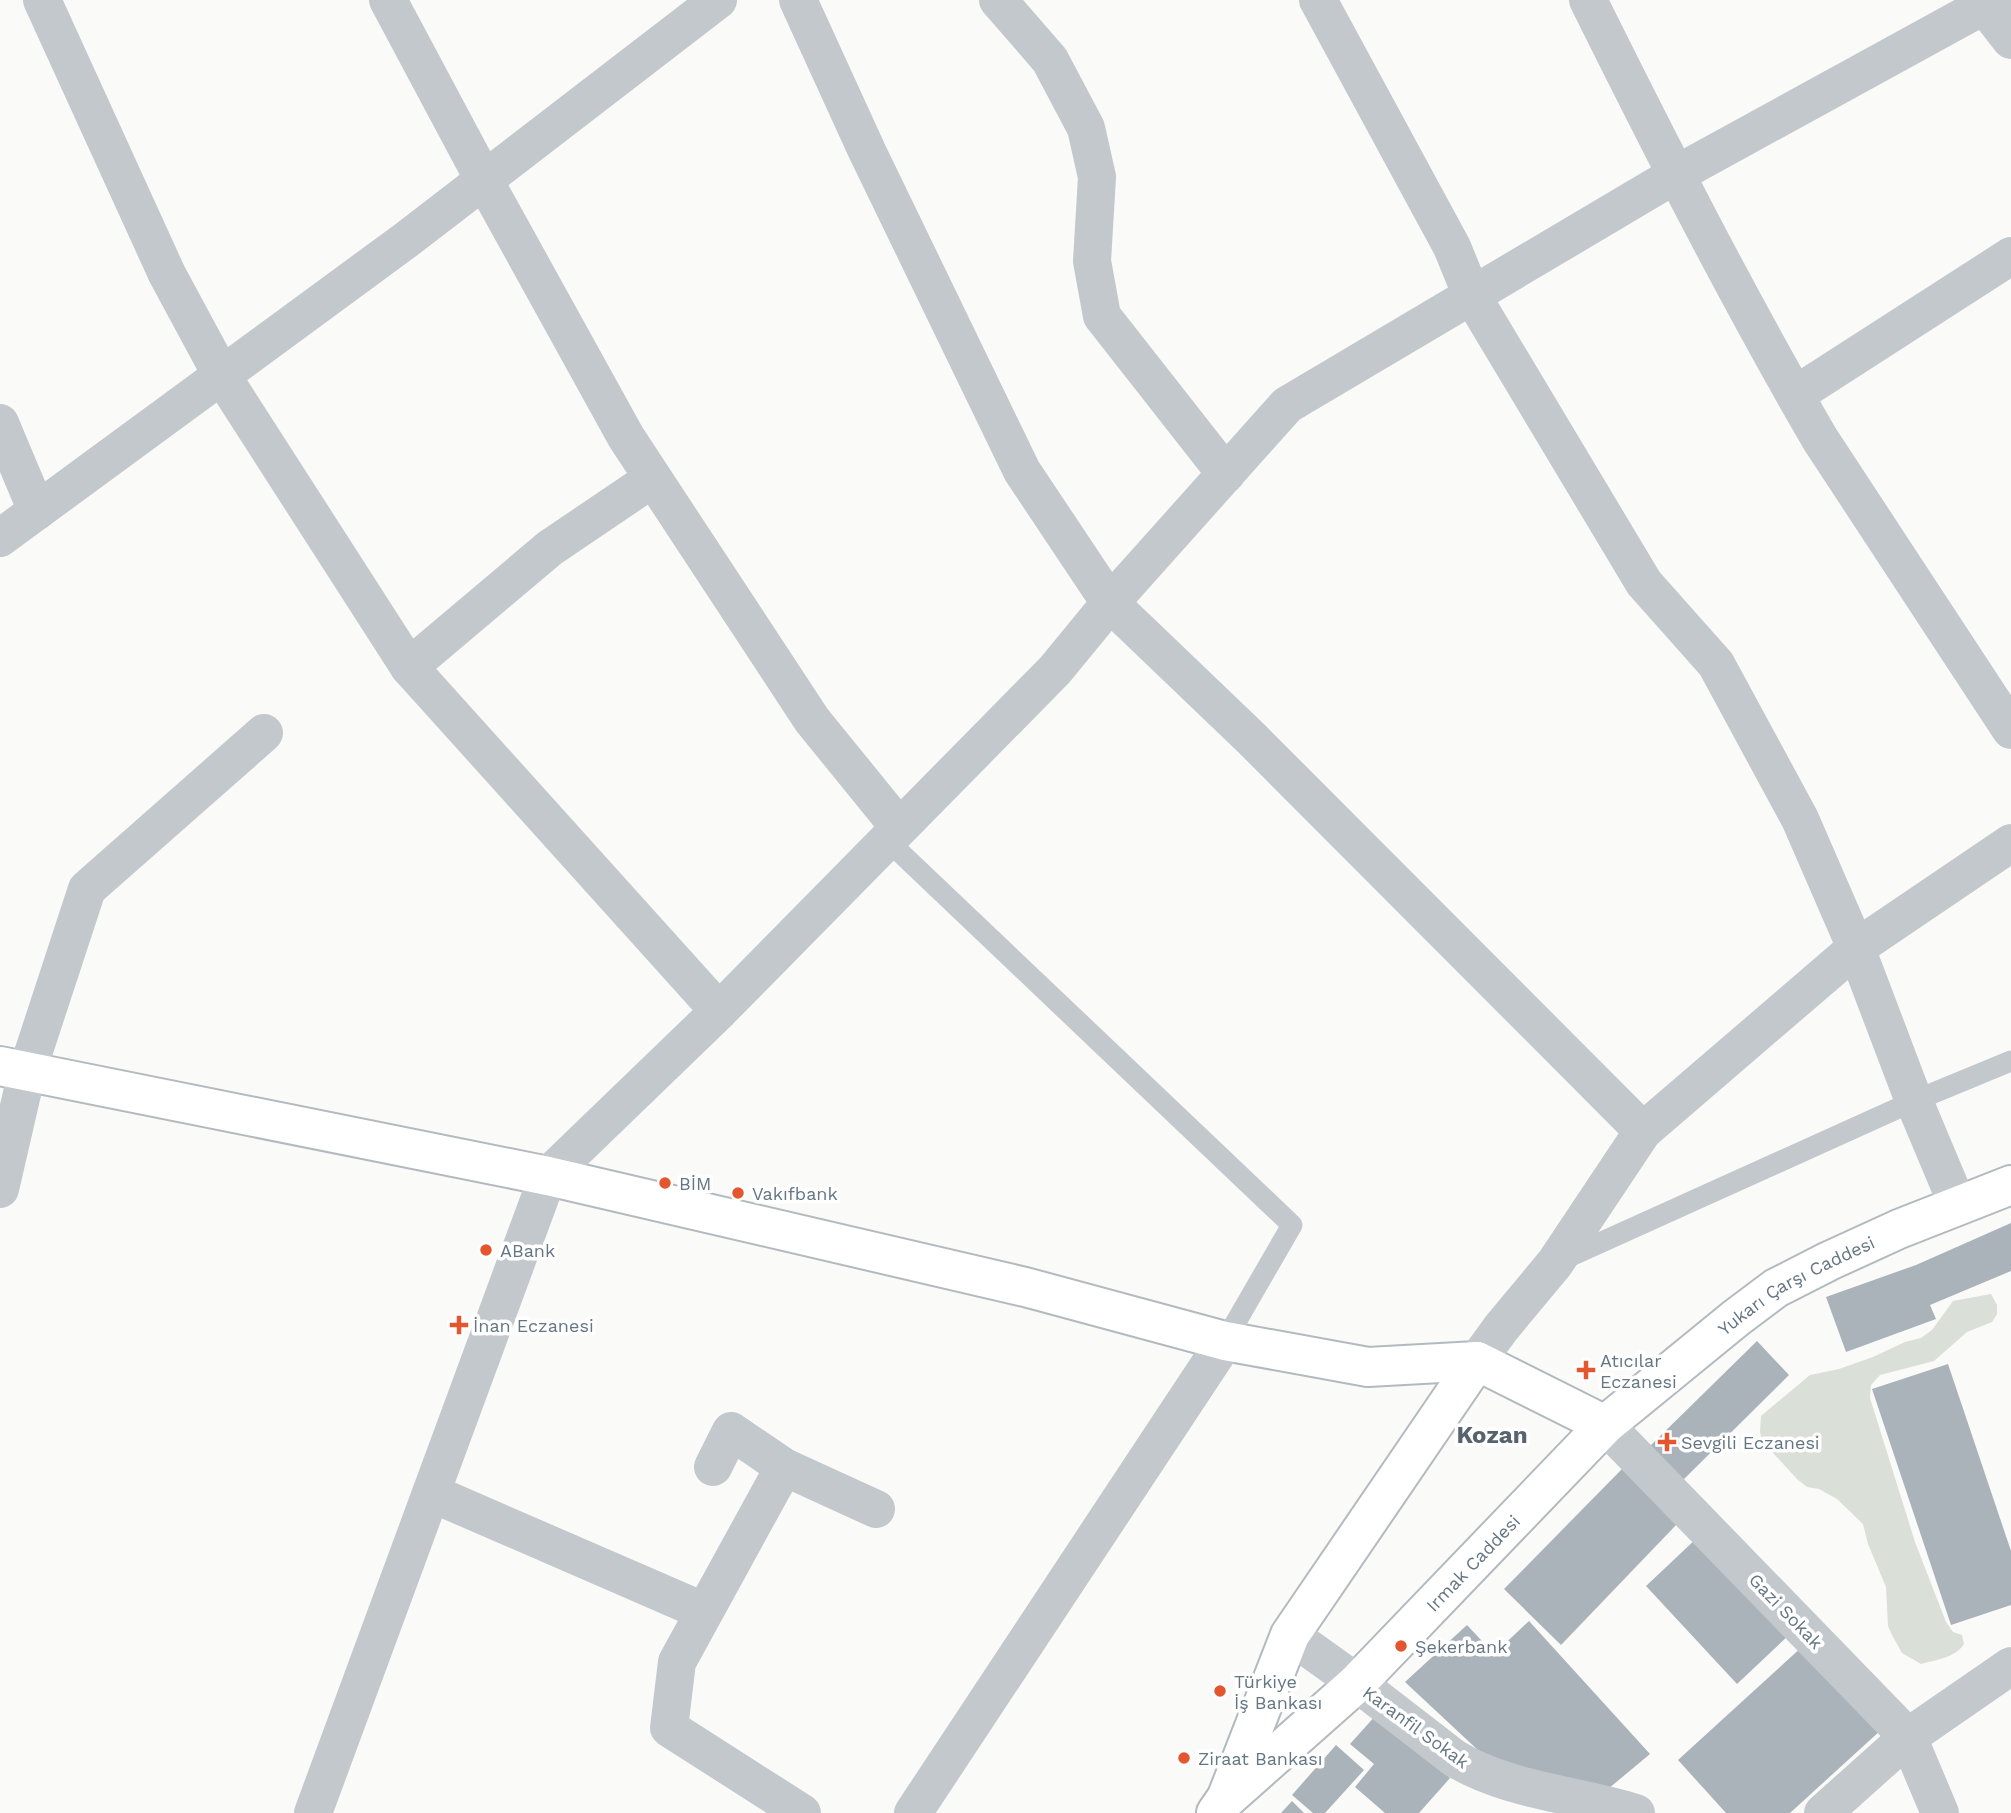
<svg xmlns="http://www.w3.org/2000/svg" width="2011" height="1813" viewBox="0 0 2011 1813" font-family="'Work Sans',sans-serif">
	<style>
		.green { fill: #dadfd7 }
		.building { fill: #aab3b9 }
		.lines { fill: none; stroke-linecap: round; stroke-linejoin: round }
		.secondary-casing { stroke: #b3babf; stroke-width: 42 }
		.service { stroke: #c3c8cc; stroke-width: 21 }
		.minor { stroke: #c3c8cc; stroke-width: 38 }
		.tertiary { stroke: #c3c8cc; stroke-width: 38 }
		.secondary { stroke: #fff; stroke-width: 38 }
		.poi-dot { fill: #e4572e; stroke: #fff; stroke-width: 2.5 }
		.labels { text-anchor: middle; dominant-baseline: central; stroke-width: 7; stroke-linejoin: round; paint-order: stroke }
		.poi-label { font-size: 18px; fill: #657683; stroke: #fff; text-anchor: start }
		.street-label { font-size: 18px; fill: #657683; stroke: #fff }
		.district-label { font-size: 24px; font-weight: bold; fill: #57646e; stroke: #fff }
	</style>
	<rect width="100%" height="100%" fill="#fafaf8"/>
	<!-- green -->
	<path class="green" d="M1991,1294L1997,1305V1314L1992,1322L1967,1332L1934,1361L1880,1375L1871,1385L1870,1398L1915,1542L1946,1622L1953,1632L1962,1635L1964,1644C1955,1658 1935,1660 1921,1664L1902,1653L1892,1635L1888,1626L1886,1587L1868,1544L1863,1524L1837,1499L1819,1489L1807,1487L1797,1479L1762,1441L1760,1432L1761,1416L1810,1375L1839,1369L1873,1357L1905,1342L1921,1338L1932,1330L1953,1301Z"/>
	<!-- building -->
	<g class="building">
		<path d="M2011,1223V1271L1930,1305L1936,1319L1846,1352L1826,1297L1916,1265Z"/>
		<path d="M1757,1341L1789,1375L1683,1480L1650,1446Z"/>
		<path d="M1948,1364L2011,1551V1605L1951,1625L1872,1389Z"/>
		<path d="M1622,1469L1678,1523L1561,1645L1504,1589Z"/>
		<path d="M1698,1537L1789,1635L1737,1684L1646,1586Z"/>
		<path d="M1529,1621L1650,1754L1602,1794L1495,1766L1405,1682L1467,1625L1494,1654Z"/>
		<path d="M1804,1645L1881,1730L1790,1813H1726L1678,1760Z"/>
		<path d="M1377,1714L1450,1778L1419,1813H1385L1355,1787L1374,1764L1350,1744Z"/>
		<path d="M1336,1745L1364,1770L1325,1813H1313L1292,1795Z"/>
		<path d="M1292,1801L1304,1813H1281Z"/>
	</g>
	<g class="lines">
		<!-- secondary casing -->
		<g class="secondary-casing">
			<g id="secondary">
				<path d="M0,1066L548,1176L1025,1287L1225,1341L1368,1367L1477,1361L1605,1425"/>
				<path d="M1228,1794L1290,1635L1477,1361"/>
				<path id="s1" d="M1216,1813L1225,1800L1357,1683L1605,1425L1736,1318L1776,1288L1829,1261L1899,1229L2011,1185"/>
			</g>
		</g>
		<!-- service -->
		<g class="service">
			<path d="M887,840L1292,1225L1225,1341"/>
			<path d="M1562,1260L1914,1101L2011,1061"/>
		</g>
		<!-- minor -->
		<g class="minor">
			<path d="M42,0L167,274L222,376L409,667L719,1011"/>
			<path d="M388,0L484,180L626,437L812,720L899,827"/>
			<path d="M798,0L867,151L1022,471L1110,603L1251,738L1643,1131"/>
			<path d="M998,0L1050,60L1086,128L1097,177L1092,261L1102,316L1226,474"/>
			<path d="M1318,0L1452,247L1472,296L1644,583L1716,664L1800,819L1856,948L1914,1101L1958,1206"/>
			<path d="M1588,0C1662,149 1737,296 1820,439L2011,730"/>
			<path d="M1980,0L2011,40"/>
			<path d="M1795,395L2011,256"/>
			<path d="M0,423L37,511"/>
			<path d="M0,538L406,240L718,0"/>
			<path d="M409,667L550,548L652,479"/>
			<path d="M0,1189L27,1072L87,889L264,733"/>
			<path d="M1477,1361L1501,1328L1555,1263L1643,1131L1856,948L2011,843"/>
			<path d="M1605,1425L1908,1737L1940,1813"/>
			<path d="M713,1467L731,1431L784,1467L876,1509"/>
			<path d="M784,1467L677,1662L669,1728L802,1813"/>
			<path d="M431,1493L703,1611"/>
			<path d="M1290,1635L1357,1683L1454,1758C1508,1791 1576,1794 1636,1813"/>
			<path d="M913,1813L1225,1341"/>
			<path d="M1823,1813L1908,1737L2011,1666"/>
		</g>
		<!-- tertiary -->
		<path class="tertiary" d="M313,1813L548,1176L719,1011L1055,670L1110,603L1287,405L1675,175L1994,0"/>
		<!-- secondary -->
		<use href="#secondary" class="secondary"/>
	</g>
	<!-- markers -->
	<g class="poi-dot">
		<circle cx="665" cy="1183" r="7"/>
		<circle cx="738" cy="1193" r="7"/>
		<circle cx="486" cy="1250" r="7"/>
		<path d="M455.5 1314.5h7v7h7v7h-7v7h-7v-7h-7v-7h7z"/>
		<path d="M1582.5 1359.5h7v7h7v7h-7v7h-7v-7h-7v-7h7z"/>
		<path d="M1663.5 1431.5h7v7h7v7h-7v7h-7v-7h-7v-7h7z"/>
		<circle cx="1401" cy="1646" r="7"/>
		<circle cx="1220" cy="1691" r="7"/>
		<circle cx="1184" cy="1758" r="7"/>
	</g>
	<g class="labels">
		<!-- poi labels -->
		<g class="poi-label">
			<text x="679" y="1183">BİM</text>
			<text x="752" y="1193">Vakıfbank</text>
			<text x="500" y="1250">ABank</text>
			<text x="473" y="1325">İnan Eczanesi</text>
			<text x="1600" y="1360">Atıcılar<tspan x="1600" dy="21">Eczanesi</tspan></text>
			<text x="1681" y="1442">Sevgili Eczanesi</text>
			<text x="1415" y="1646">Şekerbank</text>
			<text x="1234" y="1681">Türkiye<tspan x="1234" dy="21">İş Bankası</tspan></text>
			<text x="1198" y="1758">Ziraat Bankası</text>
		</g>
		<!-- street labels -->
		<g class="street-label">
			<text stroke="none"><textPath href="#s1" startOffset="788">Yukarı Çarşı Caddesi</textPath></text>
			<text stroke="none"><textPath href="#s1" startOffset="359">Irmak Caddesi</textPath></text>
			<text transform="translate(1786 1611) rotate(46)">Gazi Sokak</text>
			<text transform="translate(1416 1727) rotate(36)">Karanfil Sokak</text>
		</g>
		<!-- district labels -->
		<g class="district-label">
			<text x="1492" y="1435">Kozan</text>
		</g>
	</g>
</svg>
